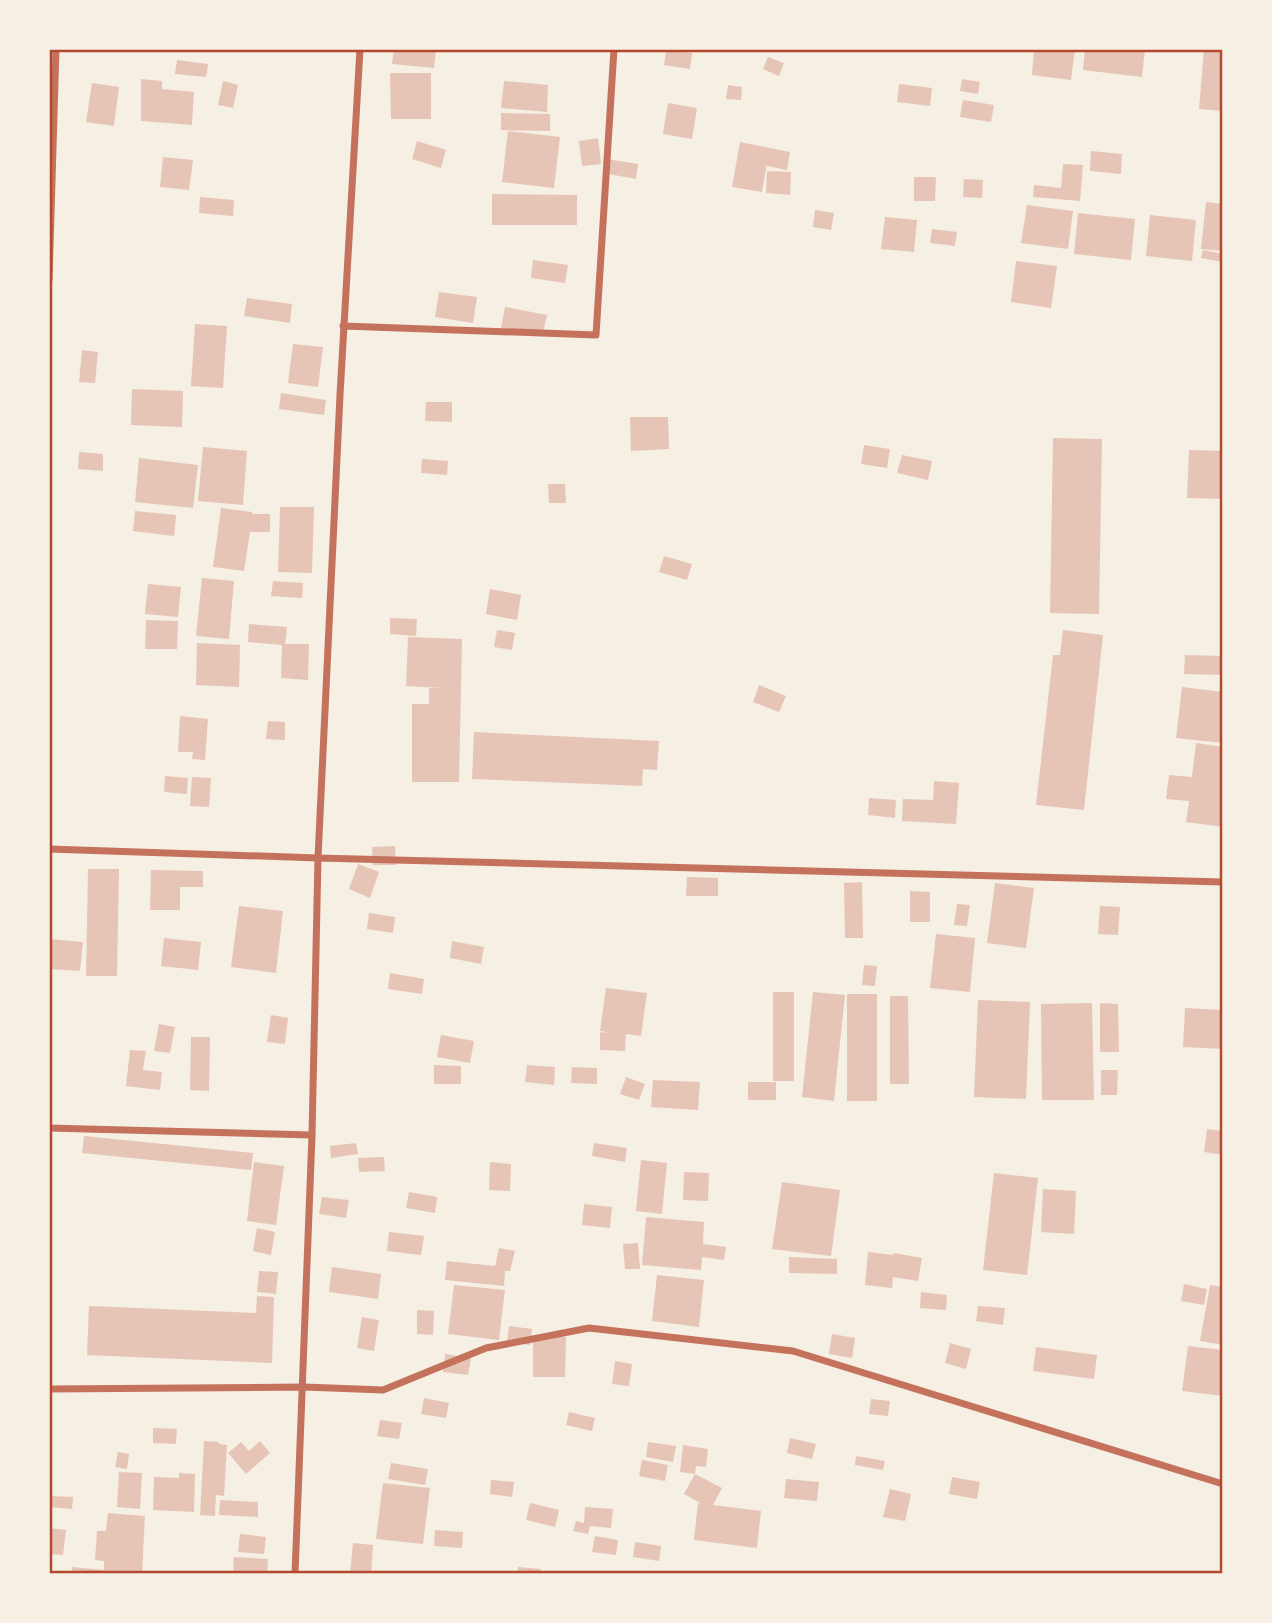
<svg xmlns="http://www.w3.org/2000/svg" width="1272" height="1623" viewBox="0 0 1272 1623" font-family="Poppins,sans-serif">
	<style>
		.building { fill: #e6c5b7 }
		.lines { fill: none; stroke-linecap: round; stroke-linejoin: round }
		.minor { stroke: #c5725c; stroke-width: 7 }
		.neatline { fill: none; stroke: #b5482f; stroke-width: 2.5 }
	</style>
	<rect width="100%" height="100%" fill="#f6efe4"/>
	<!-- building -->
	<g class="building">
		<path d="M394,49H436L434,68L392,64Z"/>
		<path d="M1034,49H1075L1071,80L1032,75Z"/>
		<path d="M1085,49H1145L1142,77L1083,70Z"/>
		<path d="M1204,49H1223V111L1199,109Z"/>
		<path d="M666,50L692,53L690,69L664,65Z"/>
		<path d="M768,57L784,63L779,76L763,69Z"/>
		<path d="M177,60L208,64L206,77L175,74Z"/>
		<path d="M390,73H431V119H391Z"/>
		<path d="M141,79L162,81V89L194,92L192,125L141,121Z"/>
		<path d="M962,79L980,82L978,94L960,91Z"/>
		<path d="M223,81L238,85L233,108L218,105Z"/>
		<path d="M504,81L548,85L547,112L501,108Z"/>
		<path d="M92,83L119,87L114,126L86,122Z"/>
		<path d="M899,84L932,88L930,106L897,102Z"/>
		<path d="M728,85L742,87L741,100L726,99Z"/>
		<path d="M963,100L994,105L991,122L960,117Z"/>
		<path d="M668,103L697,108L692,139L663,134Z"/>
		<path d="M501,113L550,114V131L501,130Z"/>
		<path d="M508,131L560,137L554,188L502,182Z"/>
		<path d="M598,138L601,164L582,166L579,141Z"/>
		<path d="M417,141L446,150L441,168L412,159Z"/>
		<path d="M740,142L790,152L787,170L767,166V163L762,192L732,187Z"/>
		<path d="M1091,151L1122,154L1121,174L1090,171Z"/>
		<path d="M163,157L193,160L189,190L160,187Z"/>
		<path d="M606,159L638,164L636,179L603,173Z"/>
		<path d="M1063,164L1083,165L1080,201L1033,197L1034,185L1061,188Z"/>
		<path d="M767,171L791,172L790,195L766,193Z"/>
		<path d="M914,177H936L935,201H914Z"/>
		<path d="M964,179L983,180L982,198L963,197Z"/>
		<path d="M492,194L577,195V225H492Z"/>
		<path d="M200,197L234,200L233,216L199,213Z"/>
		<path d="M1206,202L1223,204V251L1201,249Z"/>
		<path d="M1027,205L1073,211L1068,249L1021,243Z"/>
		<path d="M815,210L834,213L831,230L813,227Z"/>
		<path d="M1078,213L1135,219L1131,260L1074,254Z"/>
		<path d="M1150,215L1196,220L1192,261L1146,256Z"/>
		<path d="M885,217L917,220L914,252L881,249Z"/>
		<path d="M932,229L957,232L955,246L930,243Z"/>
		<path d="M1203,250L1223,254V262L1201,258Z"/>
		<path d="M533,260L568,265L565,283L531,278Z"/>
		<path d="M1016,261L1057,266L1051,308L1011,302Z"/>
		<path d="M439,292L477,297L473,323L435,317Z"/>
		<path d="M247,298L292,304L290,323L244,316Z"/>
		<path d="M505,307L547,315L542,337L501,328Z"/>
		<path d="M195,324L227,326L223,388L191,386Z"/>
		<path d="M293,344L323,347L318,387L288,383Z"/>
		<path d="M82,350L98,352L95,383L79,382Z"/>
		<path d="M132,389L183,391L182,427L131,425Z"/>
		<path d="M281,393L326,400L324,415L279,409Z"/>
		<path d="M426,402H452V422L425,421Z"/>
		<path d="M630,417H668L669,449L631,451Z"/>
		<path d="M1053,438L1102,439L1099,614L1050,613Z"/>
		<path d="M864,445L890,449L887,468L861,464Z"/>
		<path d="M203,447L247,451L243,505L198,501Z"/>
		<path d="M1189,450L1223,451V499L1187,498Z"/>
		<path d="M79,452L103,454V471L78,469Z"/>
		<path d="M902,455L932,461L928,480L897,473Z"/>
		<path d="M139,458L198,465L193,508L135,502Z"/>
		<path d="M422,459L448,461L447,475L421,473Z"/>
		<path d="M548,484H565L566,503H549Z"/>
		<path d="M280,507H314L312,573L278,572Z"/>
		<path d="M221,508L252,512V514H270V532H250L244,571L213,567Z"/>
		<path d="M135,511L176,515L174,536L133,531Z"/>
		<path d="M664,556L692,564L687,580L659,572Z"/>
		<path d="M202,578L234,581L229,639L196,636Z"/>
		<path d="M273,581L303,583L302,598L271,596Z"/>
		<path d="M148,584L181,587L178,617L145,614Z"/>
		<path d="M490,589L521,595L517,620L486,614Z"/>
		<path d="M390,618L417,619L416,636L390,634Z"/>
		<path d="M146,620L178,621L177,649H145Z"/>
		<path d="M249,624L287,627L285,644H309L308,680L281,678L282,645L248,642Z"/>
		<path d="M497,630L515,633L512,650L494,647Z"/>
		<path d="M1063,630L1103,635L1084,810L1036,805L1053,655H1060Z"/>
		<path d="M408,637L462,639L459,782H412V704H429V688H442L406,686Z"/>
		<path d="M197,643L240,645L239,687L196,685Z"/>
		<path d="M1185,655L1223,656V675L1184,674Z"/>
		<path d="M759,685L786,696L779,712L753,702Z"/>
		<path d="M1182,687L1223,692V743L1176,738Z"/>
		<path d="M180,716L208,719L205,760L192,759L193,752H178Z"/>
		<path d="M268,721L285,722V740L266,739Z"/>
		<path d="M474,732L659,741L657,770L643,769L642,786L472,779Z"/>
		<path d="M1196,743L1223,747V827L1186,822L1189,801L1166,799L1169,775L1192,777Z"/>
		<path d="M165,776L188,778L187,794L164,792Z"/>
		<path d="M192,777L211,778L209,807L190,806Z"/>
		<path d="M934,781L959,783L956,824L902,821L903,799L933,800Z"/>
		<path d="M869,798L896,800L895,818L868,815Z"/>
		<path d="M395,846L396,865H373L372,847Z"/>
		<path d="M358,864L379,872L370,898L349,889Z"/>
		<path d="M88,869H119L117,976H86Z"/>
		<path d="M151,870L203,871V887H180V910H150Z"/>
		<path d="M687,877L718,878V896H686Z"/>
		<path d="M862,882L863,938H845L844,883Z"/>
		<path d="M995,883L1034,888L1026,948L987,943Z"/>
		<path d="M910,891L930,892V922H910Z"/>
		<path d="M957,904L970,905L967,926L954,925Z"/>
		<path d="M239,906L283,911L276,973L231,967Z"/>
		<path d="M1100,906L1120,907L1118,935L1098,934Z"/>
		<path d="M369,913L395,917L393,933L367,929Z"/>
		<path d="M936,934L975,938L970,992L930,988Z"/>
		<path d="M164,938L201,942L198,970L161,966Z"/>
		<path d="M49,939L83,942L80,971L49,969Z"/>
		<path d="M452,941L484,947L481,964L450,958Z"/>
		<path d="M864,965L877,966L875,986L862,985Z"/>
		<path d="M390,973L424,979L422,994L388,989Z"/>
		<path d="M606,988L647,993L641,1036L626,1034L625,1051L600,1050V1032L612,1033L600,1031Z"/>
		<rect x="773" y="992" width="21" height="89"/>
		<path d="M813,992L845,995L834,1101L802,1097Z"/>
		<rect x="847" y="994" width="30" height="107"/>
		<path d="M890,996H908L909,1084H890Z"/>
		<path d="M978,1000L1030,1002L1026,1099L974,1097Z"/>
		<path d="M1092,1003L1094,1100H1042L1041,1004Z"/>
		<path d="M1100,1003L1118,1004L1119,1052H1100Z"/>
		<path d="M1185,1008L1223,1010V1049L1183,1047Z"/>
		<path d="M271,1015L288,1018L285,1044L267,1042Z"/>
		<path d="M159,1024L175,1027L170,1053L154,1051Z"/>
		<path d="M441,1035L474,1041L470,1063L437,1057Z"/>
		<path d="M191,1037H210L209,1091L190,1090Z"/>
		<path d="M130,1050L146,1051L143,1070L162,1072L160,1090L126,1086Z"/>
		<path d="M434,1065L461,1066V1084H434Z"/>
		<path d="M527,1065L555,1067L554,1085L525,1082Z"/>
		<path d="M572,1067L597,1068V1084L571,1083Z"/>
		<path d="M1101,1070H1118L1117,1095H1101Z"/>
		<path d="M626,1077L645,1084L639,1100L620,1094Z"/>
		<path d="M653,1080L700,1082L698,1110L651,1107Z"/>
		<rect x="748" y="1082" width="28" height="18"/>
		<path d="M1207,1129L1223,1131V1155L1204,1152Z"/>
		<path d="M84,1136L253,1153L251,1170L82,1153Z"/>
		<path d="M356,1143L358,1154L331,1158L330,1146Z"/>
		<path d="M594,1143L627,1148L625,1162L592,1156Z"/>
		<path d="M384,1157L385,1171L359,1172L358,1158Z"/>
		<path d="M641,1160L667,1163L662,1214L636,1211Z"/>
		<path d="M254,1162L284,1166L276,1225L247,1221Z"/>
		<path d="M490,1162L511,1164L510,1191L489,1190Z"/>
		<path d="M684,1172L709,1173L708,1201L683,1200Z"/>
		<path d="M994,1173L1038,1178L1027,1275L983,1270Z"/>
		<path d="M782,1182L840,1190L831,1256L772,1249Z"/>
		<path d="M1043,1189L1076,1191L1074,1234L1041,1232Z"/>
		<path d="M409,1192L437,1197L435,1213L406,1208Z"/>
		<path d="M322,1197L349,1200L346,1218L319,1214Z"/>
		<path d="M584,1204L612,1207L610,1228L582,1225Z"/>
		<path d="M646,1217L704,1222L703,1244L726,1247L724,1260L702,1257L701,1270L642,1265Z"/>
		<path d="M257,1228L275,1232L271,1255L253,1251Z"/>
		<path d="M389,1232L424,1236L421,1255L387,1251Z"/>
		<path d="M638,1243L640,1269H625L623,1244Z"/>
		<path d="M499,1248L515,1251L510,1271H505L504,1286L445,1280L447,1261L495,1266Z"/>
		<path d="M868,1252L893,1255L894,1253L922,1258L918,1281L893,1277L892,1288L865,1285Z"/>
		<path d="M789,1257L837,1259V1274L789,1273Z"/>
		<path d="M332,1267L381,1274L378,1299L329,1292Z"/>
		<path d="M259,1271L278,1272L276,1294L257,1292Z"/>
		<path d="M657,1275L704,1280L699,1327L652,1321Z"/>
		<path d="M1184,1284L1207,1289L1204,1305L1181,1301Z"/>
		<path d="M454,1285L505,1290L499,1340L448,1334Z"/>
		<path d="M1210,1285L1223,1287V1345L1200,1341Z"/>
		<path d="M921,1292L947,1295L946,1310L920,1308Z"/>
		<path d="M257,1296L274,1297L272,1363L87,1355L89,1306L256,1313Z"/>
		<path d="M978,1306L1005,1308L1003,1325L976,1321Z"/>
		<path d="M417,1310L434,1311L433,1335L417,1334Z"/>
		<path d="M362,1317L379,1320L374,1351L357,1348Z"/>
		<path d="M509,1326L532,1329L530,1345L507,1342Z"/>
		<path d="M832,1334L855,1338L852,1358L829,1354Z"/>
		<path d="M533,1337H566L565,1377H533Z"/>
		<path d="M950,1343L971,1349L966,1369L945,1363Z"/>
		<path d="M1188,1346L1223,1350V1396L1182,1391Z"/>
		<path d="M1036,1347L1097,1355L1094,1379L1033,1371Z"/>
		<path d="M445,1354L471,1358L468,1375L443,1372Z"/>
		<path d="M615,1361L632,1364L629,1386L612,1384Z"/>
		<path d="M424,1398L449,1403L446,1418L421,1414Z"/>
		<path d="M871,1399L890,1401L888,1416L869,1414Z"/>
		<path d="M569,1412L595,1418L592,1431L566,1425Z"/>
		<path d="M380,1420L402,1423L399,1439L377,1436Z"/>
		<path d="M153,1428L177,1429L176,1444L153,1443Z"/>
		<path d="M790,1438L816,1444L812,1459L787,1453Z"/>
		<path d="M204,1441L219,1442V1444L227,1445L224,1496L216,1495L215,1516L200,1515Z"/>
		<path d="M260,1441L270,1453L246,1474L228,1453L241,1442L249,1451Z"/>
		<path d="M648,1442L676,1446L673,1462L646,1457Z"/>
		<path d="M683,1445L708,1449L706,1467L696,1466L695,1474L680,1472Z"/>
		<path d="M118,1452L129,1454L127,1469L115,1467Z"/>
		<path d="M856,1456L885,1461L883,1470L855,1465Z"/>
		<path d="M642,1460L668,1465L665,1481L639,1476Z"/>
		<path d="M391,1463L428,1469L425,1485L388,1479Z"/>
		<path d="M119,1472L142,1473L140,1509L117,1507Z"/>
		<path d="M179,1473L195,1474L194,1512L153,1510L154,1477L179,1478Z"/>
		<path d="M695,1474L722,1488L713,1505L761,1511L757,1548L694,1540L698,1503L702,1504L684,1494Z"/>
		<path d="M952,1477L980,1482L977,1499L949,1494Z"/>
		<path d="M786,1479L819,1482L817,1501L784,1498Z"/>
		<path d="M491,1480L514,1482L512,1497L490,1494Z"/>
		<path d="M383,1483L430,1488L423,1544L376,1539Z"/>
		<path d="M890,1489L911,1494L905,1521L883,1517Z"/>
		<path d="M49,1496L73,1497L72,1509L49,1507Z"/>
		<path d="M220,1500L258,1502V1517L219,1515Z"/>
		<path d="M530,1503L559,1510L555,1527L526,1520Z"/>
		<path d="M585,1507L613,1509L611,1528L590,1526L588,1534L573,1531L576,1521L584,1523Z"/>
		<path d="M108,1513L145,1516L142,1574L104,1572V1574H71L72,1567L104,1570V1561L95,1560L97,1531H106Z"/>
		<path d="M49,1528L66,1530L63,1555L49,1554Z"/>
		<path d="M435,1530L463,1532L462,1548L434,1546Z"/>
		<path d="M240,1534L266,1537L264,1554L238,1552Z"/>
		<path d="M595,1536L618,1540L616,1555L592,1552Z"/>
		<path d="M635,1542L661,1546L659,1561L633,1557Z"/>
		<path d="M353,1543L373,1545L371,1574H350Z"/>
		<path d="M234,1557L268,1559L267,1574L233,1573Z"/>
		<path d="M518,1567L541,1569L540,1574H517Z"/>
	</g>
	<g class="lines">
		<!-- minor -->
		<g class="minor">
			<path d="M360,49L340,395L318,858L1223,882"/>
			<path d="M49,280L56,49"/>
			<path d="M343,326L596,335L614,49"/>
			<path d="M49,849L318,858L312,1135L295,1574"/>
			<path d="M49,1128L312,1135"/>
			<path d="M49,1389L304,1387L383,1390L486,1348L589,1328L793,1351L1223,1484"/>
		</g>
	</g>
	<!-- border -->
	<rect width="1272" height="1623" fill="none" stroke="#f6efe4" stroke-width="102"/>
	<rect x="51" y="51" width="1170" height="1521" class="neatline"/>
</svg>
